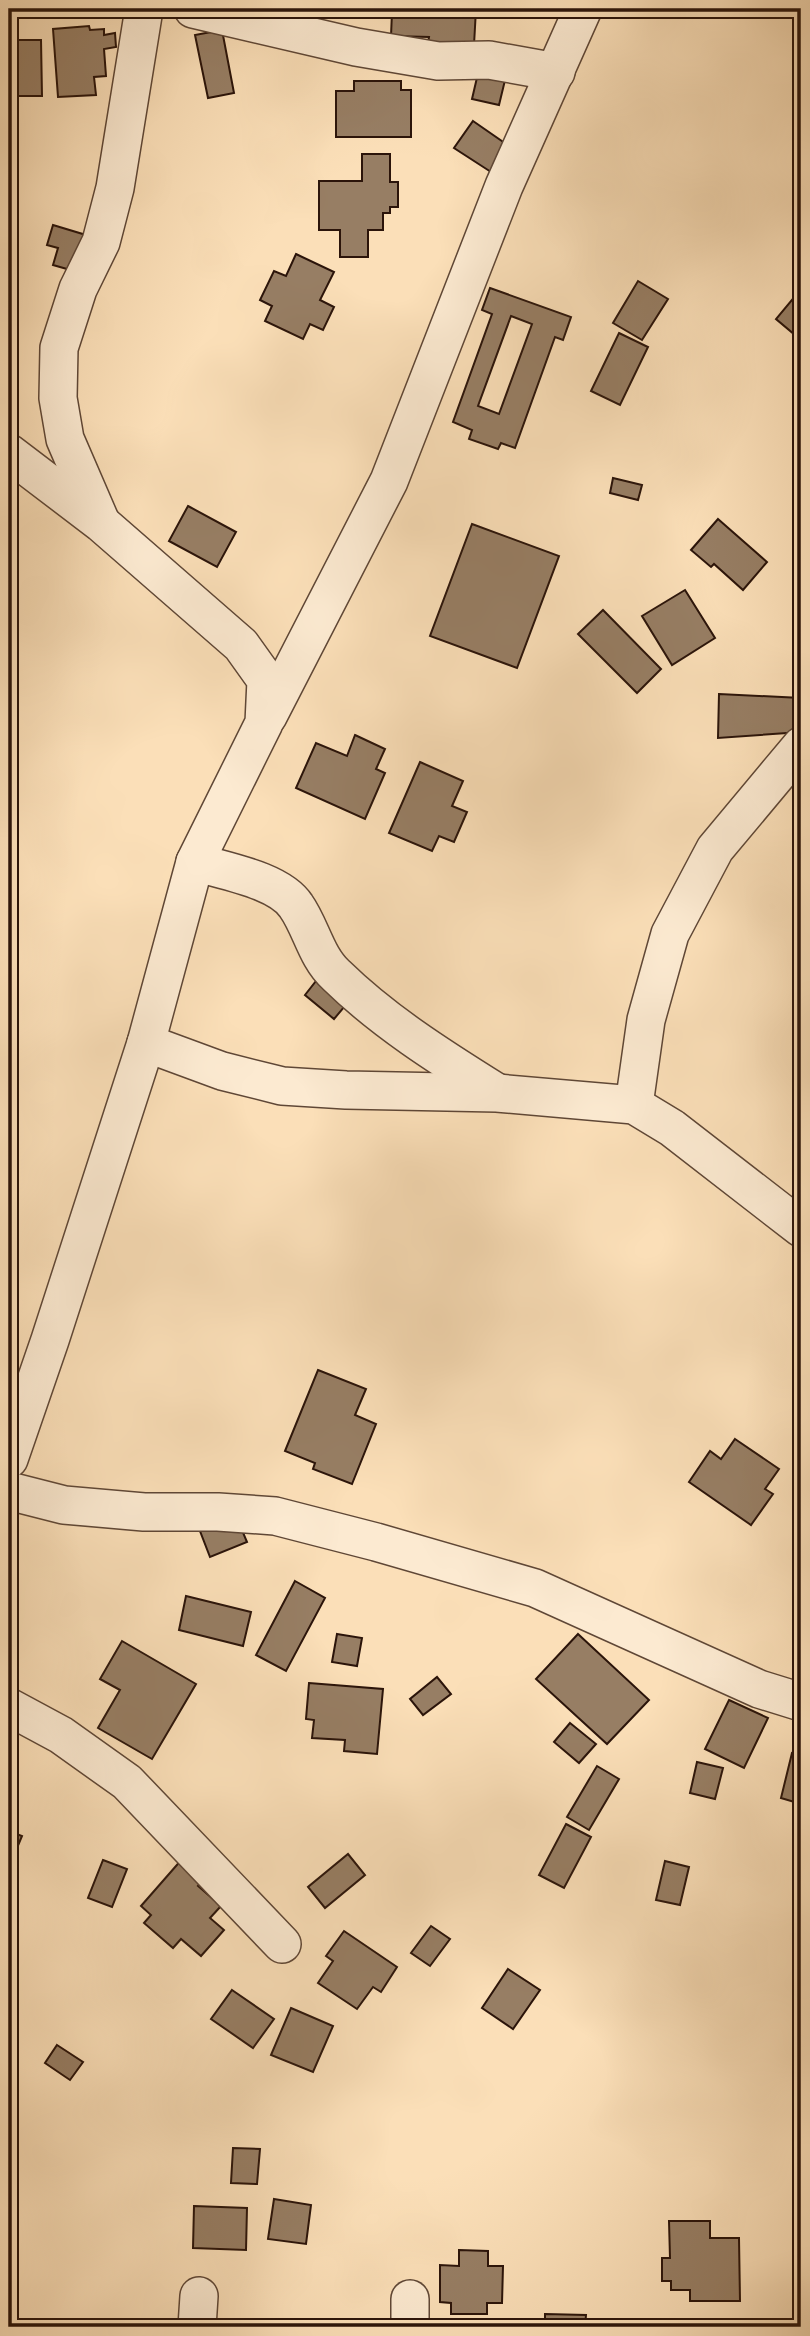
<svg xmlns="http://www.w3.org/2000/svg" width="810" height="2336" viewBox="0 0 810 2336" font-family="'IM FELL Double Pica',serif">
	<style>
		.building { fill: #977e64; stroke: #2b140a; stroke-width: 2; fill-rule: evenodd }
		.lines { fill: none; stroke-linecap: round; stroke-linejoin: round }
		.minor-casing { stroke: #5f4736; stroke-width: 40 }
		.minor { stroke: #fcead1; stroke-width: 37 }
	</style>
	<rect width="100%" height="100%" fill="#fbdfb8"/>
	<filter id="stains"><feTurbulence type="fractalNoise" baseFrequency=".00286" numOctaves="4"/><feColorMatrix values="0 0 0 0 .2 0 0 0 0 .09 0 0 0 0 .02 0 0 0 .5 -.17"/></filter>
	<radialGradient id="worn" r=".72"><stop offset=".6" stop-color="#630" stop-opacity="0"/><stop offset="1" stop-color="#630" stop-opacity=".3"/></radialGradient>
	<!-- building -->
	<g class="building">
		<path d="M430,9H476L474,45L428,43L429,37L391,36L392,12L430,14Z"/>
		<path d="M89,26L90,30L104,29V35L115,33L116,47L104,49L106,76L94,77L96,95L58,97L53,29Z"/>
		<path d="M222,30L234,93L208,98L195,35Z"/>
		<path d="M9,40H41L42,96H9Z"/>
		<path d="M479,69L506,76L499,105L472,99Z"/>
		<path d="M354,81H401V90H411V137H336V91H354Z"/>
		<path d="M473,121L509,146L491,172L454,148Z"/>
		<path d="M362,154H390V182H398V207H390V213H383V230H368V257H340V230H319V181H362Z"/>
		<path d="M53,225L86,235L74,271L53,265L58,248L47,245Z"/>
		<path d="M296,254L334,272L320,300L334,307L323,330L310,324L303,339L265,321L272,306L260,300L274,271L286,276Z"/>
		<path d="M638,281L668,299L642,340L613,323Z"/>
		<path d="M490,288L571,317L563,340L555,337L515,448L501,443L498,449L469,439L472,430L453,422L492,314L482,310ZM511,316L532,324L499,414L478,406Z"/>
		<path d="M801,289V340L776,319Z"/>
		<path d="M619,333L648,347L620,405L591,391Z"/>
		<path d="M613,478L642,485L638,500L610,493Z"/>
		<path d="M188,506L236,532L217,567L169,541Z"/>
		<path d="M718,519L767,562L743,590L714,564L711,567L691,550Z"/>
		<path d="M472,524L559,556L517,668L430,636Z"/>
		<path d="M685,590L715,638L672,665L642,616Z"/>
		<path d="M603,610L661,669L637,693L578,634Z"/>
		<path d="M719,694L801,698V732L718,738Z"/>
		<path d="M355,735L385,749L376,769L385,773L365,819L296,788L316,743L347,756Z"/>
		<path d="M420,762L463,781L452,806L467,812L454,842L439,836L432,851L389,833Z"/>
		<path d="M320,976L350,1000L334,1019L305,995Z"/>
		<path d="M318,1370L366,1389L355,1415L376,1424L352,1484L313,1469L315,1463L285,1451Z"/>
		<path d="M735,1439L779,1469L765,1489L773,1494L751,1525L689,1482L710,1451L721,1459Z"/>
		<path d="M236,1516L247,1542L210,1557L200,1531Z"/>
		<path d="M295,1581L325,1598L286,1671L256,1655Z"/>
		<path d="M186,1596L251,1612L243,1646L179,1630Z"/>
		<path d="M337,1634L362,1638L357,1666L332,1662Z"/>
		<path d="M578,1634L649,1700L607,1744L536,1679Z"/>
		<path d="M122,1641L196,1684L152,1759L98,1728L120,1690L100,1679Z"/>
		<path d="M437,1677L451,1694L423,1715L410,1699Z"/>
		<path d="M309,1683L383,1689L377,1754L344,1751L345,1740L312,1738L314,1720L306,1719Z"/>
		<path d="M729,1700L768,1718L744,1768L705,1749Z"/>
		<path d="M570,1723L596,1744L579,1763L554,1742Z"/>
		<path d="M792,1753L801,1755V1804L781,1798Z"/>
		<path d="M697,1762L723,1768L715,1799L690,1793Z"/>
		<path d="M597,1766L619,1779L589,1830L567,1817Z"/>
		<path d="M566,1824L591,1837L564,1888L539,1875Z"/>
		<path d="M9,1831L22,1836L9,1867Z"/>
		<path d="M348,1854L365,1875L325,1908L308,1887Z"/>
		<path d="M183,1858L205,1878L198,1886L221,1906L210,1918L224,1930L201,1956L181,1939L173,1948L144,1923L151,1915L141,1906Z"/>
		<path d="M103,1860L127,1869L112,1907L88,1898Z"/>
		<path d="M665,1861L689,1867L680,1905L656,1900Z"/>
		<path d="M431,1926L450,1939L430,1966L411,1953Z"/>
		<path d="M344,1931L397,1967L381,1992L373,1987L357,2009L318,1983L333,1961L326,1956Z"/>
		<path d="M508,1969L540,1990L513,2029L482,2008Z"/>
		<path d="M232,1990L274,2019L253,2048L211,2019Z"/>
		<path d="M291,2008L333,2026L313,2072L271,2055Z"/>
		<path d="M57,2045L83,2062L70,2080L45,2063Z"/>
		<path d="M233,2148L260,2149L257,2184L231,2183Z"/>
		<path d="M274,2199L311,2205L306,2244L268,2239Z"/>
		<path d="M194,2206L247,2208L246,2250L193,2248Z"/>
		<path d="M669,2221H710V2238H739L740,2301H690V2290H671V2281H662V2258H670Z"/>
		<path d="M459,2250L488,2251V2266H503L502,2303H487V2314H451V2303L440,2302V2265L459,2266Z"/>
		<path d="M545,2314L586,2315L585,2327H545Z"/>
	</g>
	<g class="lines">
		<!-- minor casing -->
		<g class="minor-casing">
			<g id="minor">
				<path d="M193,9L356,47L438,61L489,60L556,72"/>
				<path d="M9,453L101,523L241,645L266,680L264,723L195,862L146,1043L50,1340L9,1459"/>
				<path d="M100,520L65,439L58,398L59,348L78,289L101,242L115,188L144,9"/>
				<path d="M268,716L389,481L504,186L583,9"/>
				<path d="M195,862C224,871 279,880 296,906C311,927 316,957 336,975C383,1021 440,1057 496,1092"/>
				<path d="M146,1043L222,1071L282,1086L346,1090L497,1093L634,1105L672,1128L801,1228"/>
				<path d="M634,1105L646,1020L670,934L715,849L801,746"/>
				<path d="M9,1491L64,1505L144,1512H218L275,1516L376,1542L535,1588L759,1689L801,1702"/>
				<path d="M9,1707L61,1735L127,1782L282,1944"/>
				<path d="M197,2327L199,2296"/>
				<path d="M410,2327V2299"/>
			</g>
		</g>
		<!-- minor -->
		<use href="#minor" class="minor"/>
	</g>
	<!-- margin -->
	<rect width="810" height="2336" fill="none" stroke="#fbdfb8" stroke-width="35"/>
	<rect x="10" y="10" width="789" height="2315" fill="none" stroke="#2b140a" stroke-width="3.5"/>
	<rect x="18" y="18" width="775" height="2301" fill="none" stroke="#2b140a" stroke-width="2"/>
	<rect width="100%" height="100%" filter="url(#stains)"/>
	<rect width="100%" height="100%" fill="url(#worn)"/>
</svg>
